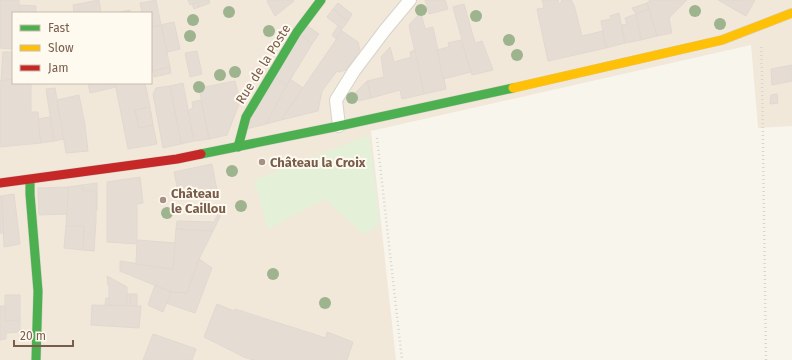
<svg xmlns="http://www.w3.org/2000/svg" width="792" height="360" viewBox="0 0 792 360" font-family="'Fira Sans',sans-serif">
	<style>
		.residential { fill: #f1e8da; fill-rule: evenodd }
		.green { fill: #e4f0d8 }
		.building { fill: #e5ddd4; stroke: #e2d8cf }
		.lines { fill: none; stroke-linecap: round; stroke-linejoin: round }
		.lane-casing { stroke: #d8d2cb; stroke-width: 14 }
		.fast-casing { stroke: #d8d1c9; stroke-width: 10 }
		.slow-casing { stroke: #d8d1c9; stroke-width: 10 }
		.jam-casing { stroke: #d8d1c9; stroke-width: 10 }
		.path { stroke: #dbd5ce; stroke-width: 2.5; stroke-dasharray: 1 3; stroke-linecap: butt }
		.lane { stroke: #fefefc; stroke-width: 12 }
		.fast { stroke: #4caf50; stroke-width: 9 }
		.slow { stroke: #ffc107; stroke-width: 9 }
		.jam { stroke: #c62828; stroke-width: 9 }
		.tree { fill: #9db48f }
		.poi-dot { fill: #a59284; stroke: #fffaf0; stroke-width: 1.5 }
		.labels { text-anchor: middle; dominant-baseline: central; stroke-width: 4; stroke-linejoin: round; paint-order: stroke }
		.street-label { font-size: 13px; fill: #795d4b; stroke: #fffaf0 }
		.poi-label { font-size: 13px; font-weight: bold; fill: #795d4b; stroke: #fffaf0; text-anchor: start }
	</style>
	<rect width="100%" height="100%" fill="#f8f5ed"/>
	<!-- residential -->
	<path class="residential" d="M0,0H792V126L758,128L751,45L371,131L396,360H0ZM13,13H151V83H13Z"/>
	<!-- green -->
	<path class="green" d="M369,135L380,224L364,235L325,199L268,229L254,180Z"/>
	<!-- building -->
	<g class="building">
		<path d="M0,0H19V13H13V49L0,48Z"/>
		<path d="M99,0L101,13H74L73,5Z"/>
		<path d="M156,0L161,25L151,27V13H142L140,3Z"/>
		<path d="M188,0H209L210,3L199,7L198,2L190,5Z"/>
		<path d="M268,0H293L294,1L275,16L267,1Z"/>
		<path d="M425,0H445L448,9L429,14Z"/>
		<path d="M542,0H558L559,4L561,3V1L562,0H571L574,5L582,36L603,31L606,48L548,61L537,9L544,8Z"/>
		<path d="M650,0H687L669,18L672,33L657,36L647,3Z"/>
		<path d="M718,0H755L746,16Z"/>
		<path d="M198,2L199,7L194,9L192,4Z"/>
		<path d="M338,3L352,14L348,21L333,9Z"/>
		<path d="M647,3L649,9L636,14L632,8Z"/>
		<path d="M464,4L475,43L482,41L493,70L472,75L461,40H462L453,7Z"/>
		<path d="M19,5L36,6V13H19Z"/>
		<path d="M333,9L348,21L342,29L327,17Z"/>
		<path d="M649,9L657,36L641,40L636,14Z"/>
		<path d="M130,10L131,13H115Z"/>
		<path d="M421,12L425,29L433,27L446,89L424,94L409,25Z"/>
		<path d="M619,13L625,43L606,48L601,21L611,19L610,16Z"/>
		<path d="M636,14L641,40L625,43L622,25L627,24L625,18Z"/>
		<path d="M174,22L180,49L167,52L161,25Z"/>
		<path d="M305,24L319,34L312,44L299,34Z"/>
		<path d="M161,25L170,67L153,71L151,62V27Z"/>
		<path d="M338,26L342,29L336,39L332,35Z"/>
		<path d="M342,31L358,42L360,50L346,70L339,72L337,71L322,91L318,111L281,120Z"/>
		<path d="M299,34L312,44L287,85L272,76Z"/>
		<path d="M461,40L471,72L443,79L437,50L449,47L448,43Z"/>
		<path d="M390,47L394,62L411,57L410,52L415,50L424,94L402,99L400,90L371,98L367,81L384,77L381,57Z"/>
		<path d="M197,51L202,74L190,77L185,53Z"/>
		<path d="M3,52H13V79L1,81Z"/>
		<path d="M792,65V81L772,85L771,69Z"/>
		<path d="M170,67L171,73L154,77L153,71Z"/>
		<path d="M272,76L287,85L266,124L246,129Z"/>
		<path d="M13,79V83H31V112H38L41,143L0,147V81Z"/>
		<path d="M290,79L303,88L281,120L266,124Z"/>
		<path d="M235,81L240,102L227,135L209,139L199,88Z"/>
		<path d="M367,81L371,98L358,101L356,92Z"/>
		<path d="M88,83H115L116,87L90,93Z"/>
		<path d="M115,83H145L150,107L135,110L139,128L153,125L157,144L128,149Z"/>
		<path d="M183,83L194,141L181,144L170,86Z"/>
		<path d="M170,86L181,144L163,148L153,94L156,88Z"/>
		<path d="M55,88L64,139L54,141L46,89Z"/>
		<path d="M777,94L778,103L770,104L771,95Z"/>
		<path d="M79,95L85,125L88,151L66,153L57,100Z"/>
		<path d="M201,100L209,139L194,141L188,110L193,108L192,102Z"/>
		<path d="M150,107L153,125L139,128L135,110Z"/>
		<path d="M50,117L54,141L41,143L38,119Z"/>
		<path d="M212,164L218,196L202,199L201,196L180,200L174,172Z"/>
		<path d="M140,177L143,203L137,204V244L107,242V182Z"/>
		<path d="M97,183V210H95L96,191H83L82,185Z"/>
		<path d="M82,185L83,191H96V221L94,251L83,250L84,226H66L68,187Z"/>
		<path d="M68,187L67,214L39,215L38,188Z"/>
		<path d="M14,194L20,244L4,247L2,196Z"/>
		<path d="M0,196H2L3,233H0Z"/>
		<path d="M219,212L222,213L213,231L176,229L177,221L214,222Z"/>
		<path d="M66,226H84L83,250L64,248Z"/>
		<path d="M176,229L213,231L199,259L187,293L171,292L120,271V261L173,269Z"/>
		<path d="M137,240L175,243L173,269L136,264Z"/>
		<path d="M199,259L212,268L195,313L166,303L171,292L187,293Z"/>
		<path d="M107,276L127,287V306L109,305V286L108,285Z"/>
		<path d="M155,285L171,292L163,312L148,305Z"/>
		<path d="M127,294H131L130,306H127Z"/>
		<path d="M131,294H137V306H130Z"/>
		<path d="M5,295H20V320L5,321Z"/>
		<path d="M106,298H109V305H105Z"/>
		<path d="M217,304L234,311L235,309L326,338L327,332L353,342L347,360H253L244,357L204,337Z"/>
		<path d="M92,305L141,306L139,328L91,325Z"/>
		<path d="M0,306H5V321L20,320V332L6,333V339L0,340Z"/>
		<path d="M153,334L196,349L192,360H143Z"/>
	</g>
	<g class="lines">
		<!-- lane casing -->
		<g class="lane-casing">
			<path id="lane" d="M339,126L336,100L354,71L385,30L410,0"/>
		</g>
		<!-- fast casing -->
		<g class="fast-casing">
			<g id="fast">
				<path d="M238,147L246,117L297,32L321,0"/>
				<path d="M201,154L339,126L513,88"/>
				<path d="M30,180V194L38,291L36,360"/>
			</g>
		</g>
		<!-- slow casing -->
		<g class="slow-casing">
			<path id="slow" d="M513,88L722,40L792,13"/>
		</g>
		<!-- jam casing -->
		<g class="jam-casing">
			<path id="jam" d="M0,183L177,159L201,154"/>
		</g>
		<!-- path -->
		<g class="path">
			<path d="M761,47L762,73L766,360"/>
			<path d="M377,138L402,360"/>
		</g>
		<!-- lane -->
		<use href="#lane" class="lane"/>
		<!-- fast -->
		<use href="#fast" class="fast"/>
		<!-- slow -->
		<use href="#slow" class="slow"/>
		<!-- jam -->
		<use href="#jam" class="jam"/>
	</g>
	<!-- trees -->
	<g class="tree">
		<circle cx="421" cy="10" r="6"/>
		<circle cx="695" cy="11" r="6"/>
		<circle cx="229" cy="12" r="6"/>
		<circle cx="476" cy="16" r="6"/>
		<circle cx="193" cy="20" r="6"/>
		<circle cx="720" cy="24" r="6"/>
		<circle cx="269" cy="31" r="6"/>
		<circle cx="190" cy="36" r="6"/>
		<circle cx="509" cy="40" r="6"/>
		<circle cx="517" cy="55" r="6"/>
		<circle cx="235" cy="72" r="6"/>
		<circle cx="220" cy="75" r="6"/>
		<circle cx="199" cy="87" r="6"/>
		<circle cx="352" cy="98" r="6"/>
		<circle cx="232" cy="171" r="6"/>
		<circle cx="241" cy="206" r="6"/>
		<circle cx="167" cy="213" r="6"/>
		<circle cx="273" cy="274" r="6"/>
		<circle cx="325" cy="303" r="6"/>
	</g>
	<!-- markers -->
	<g class="poi-dot">
		<circle cx="262" cy="162" r="4"/>
		<circle cx="163" cy="200" r="4"/>
	</g>
	<g class="labels">
		<!-- street labels -->
		<g class="street-label">
			<text transform="translate(263 64) rotate(-58)">Rue de la Poste</text>
		</g>
		<!-- poi labels -->
		<g class="poi-label">
			<text x="270" y="162">Château la Croix</text>
			<text x="171" y="193">Château<tspan x="171" dy="15">le Caillou</tspan></text>
		</g>
	</g>
	<!-- legend -->
	<rect x="12" y="12" width="140" height="72" fill="#fffaf0" stroke="#c9bbae"/>
	<rect x="20" y="25" width="20" height="6" fill="#4caf50" stroke="#c9bbae"/>
	<text x="48" y="32" font-size="12" fill="#795d4b">Fast</text>
	<rect x="20" y="45" width="20" height="6" fill="#ffc107" stroke="#c9bbae"/>
	<text x="48" y="52" font-size="12" fill="#795d4b">Slow</text>
	<rect x="20" y="65" width="20" height="6" fill="#c62828" stroke="#c9bbae"/>
	<text x="48" y="72" font-size="12" fill="#795d4b">Jam</text>
	<!-- scale -->
	<path d="M14 340v6h59v-6" fill="none" stroke="#795d4b" stroke-width="2"/>
	<text x="20" y="340" font-size="12" fill="#795d4b" stroke="#fffaf0" stroke-width="3" paint-order="stroke">20 m</text>
</svg>
